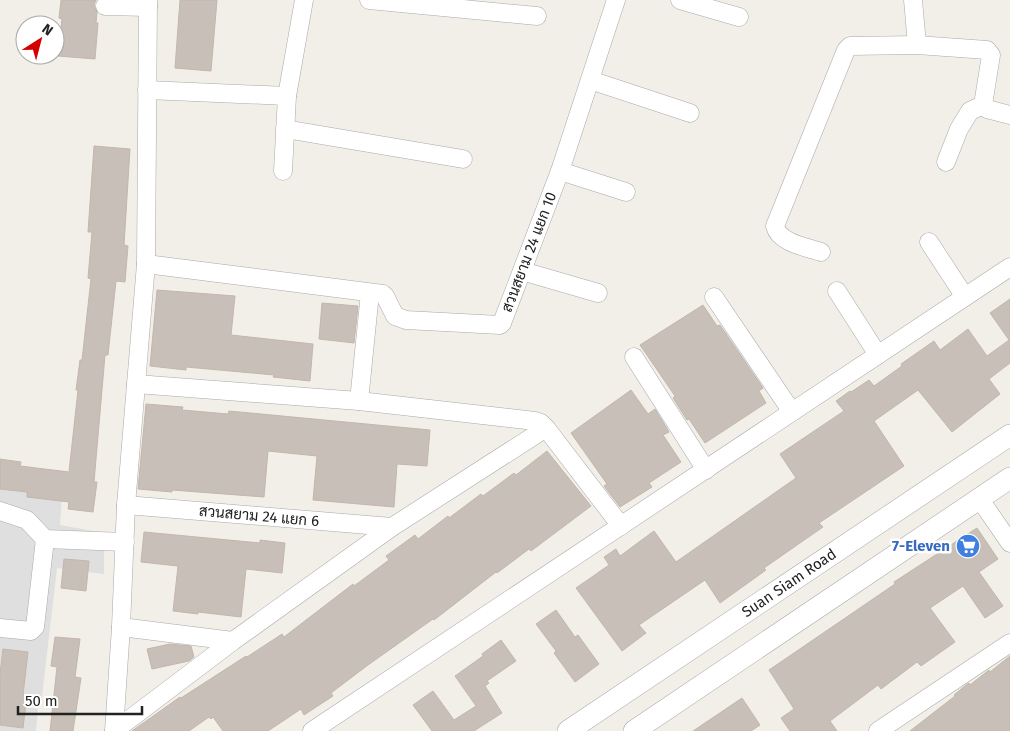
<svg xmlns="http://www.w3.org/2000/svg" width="1010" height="731" viewBox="0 0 1010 731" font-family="'Fira Sans',Sarabun,sans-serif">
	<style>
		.residential { fill: #e0dfdf }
		.building { fill: #c7bfb8; stroke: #c4b6ab }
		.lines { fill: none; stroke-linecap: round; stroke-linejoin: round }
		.minor-casing { stroke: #a9a9a9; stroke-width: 19 }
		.tertiary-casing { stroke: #a9a9a9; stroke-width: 22 }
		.minor { stroke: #fff; stroke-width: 18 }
		.tertiary { stroke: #fff; stroke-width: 21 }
		.labels { text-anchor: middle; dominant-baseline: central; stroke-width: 5; stroke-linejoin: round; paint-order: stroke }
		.street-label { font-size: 15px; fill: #222; stroke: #fff }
		.shop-label { font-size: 15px; font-weight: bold; fill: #366cbe; stroke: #fff; text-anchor: end }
	</style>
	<rect width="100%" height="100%" fill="#f2efe9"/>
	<!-- residential -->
	<g class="residential">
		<path d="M0,469L63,481L60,525L104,533V574L57,568L41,705L0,700Z"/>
		<path d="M0,704L38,709L36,731H0Z"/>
	</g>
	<!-- building -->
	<g class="building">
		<path d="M61,0H96L94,5L97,12L96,23H98L95,59L58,56L62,19L59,18Z"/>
		<path d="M180,0H217L211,71L175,68Z"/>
		<path d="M94,146L130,149L124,245L128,246L125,282L116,281L108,355H105L94,482H97L93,512L68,509L69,502L27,497V492L0,489V459L21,462L20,466L69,472L78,390H76L80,360H82L91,279L88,278L92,232H88Z"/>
		<path d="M157,290L235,296L231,335L313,344L310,381L273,377L274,375L186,367V370L150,366Z"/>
		<path d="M1010,299V363L989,379L1000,394L952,432L918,390L874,421L904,466L819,523L823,527L764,568L766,570L720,603L705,580L639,625L646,633L622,651L576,588L609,565L604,557L616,549L620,556L654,531L676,562L796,478L780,454L844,411L836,401L850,391L851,392L869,380L874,386L902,366L901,364L934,341L940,350L968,329L987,356L1009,340L990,313Z"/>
		<path d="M322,303L358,306L354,343L319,339Z"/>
		<path d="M703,305L717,326L720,325L763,388L759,391L766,403L705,443L689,419L687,420L673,398L675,396L640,345Z"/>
		<path d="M631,390L648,414L655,409L669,432L663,435L681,462L649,483L652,487L620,507L604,486L607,484L571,433Z"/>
		<path d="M146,404L183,407L182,410L228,414L229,411L430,430L427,466L397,464L394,507L313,500L317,456L268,451L264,497L172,490V492L138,489Z"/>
		<path d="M547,451L591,506L531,551L529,549L497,573L496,572L434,620L433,619L368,665L331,693L333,696L304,715L301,709L268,731H223L213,717L211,719L209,717L189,731H132L180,697L181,698L246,656L247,657L282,634L284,637L353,584L354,586L389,560L386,556L415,535L418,539L448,516L449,518L481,494L483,496L514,473L516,475Z"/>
		<path d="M977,528L998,559L979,572L1003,606L985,618L963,586L930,608L955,642L921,666L917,662L881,689L878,685L830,721L837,731H790L781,718L794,709L769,670L895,584L894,582Z"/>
		<path d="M144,532L260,543V540L285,543L282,573L246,569L241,617L198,612V614L173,611L178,566L141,562Z"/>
		<path d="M64,559L89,561L86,591L61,588Z"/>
		<path d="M556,610L575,637L578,635L599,664L575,682L554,653L556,651L536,624Z"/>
		<path d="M55,637L80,639L75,677L81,678L73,731H50L57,667L51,666Z"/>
		<path d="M501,640L516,661L487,681L489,683L485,686L502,713L474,731H432L413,705L433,691L454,720L476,706L455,676L483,656L482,654Z"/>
		<path d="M170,644L191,646L194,657L189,661L152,669L147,649Z"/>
		<path d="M3,649L28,652L23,695H27L23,728L0,725V674Z"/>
		<path d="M1010,656V731H910L955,696L954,695L966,685L969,683L970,685L989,670L990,672Z"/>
		<path d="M742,698L760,725L751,731H693Z"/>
	</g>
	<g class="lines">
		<!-- minor casing -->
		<g class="minor-casing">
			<g id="minor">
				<path d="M369,0L537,16"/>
				<path d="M680,0L739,17"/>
				<path d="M913,0L917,45"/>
				<path d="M105,6L148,7"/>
				<path d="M590,80L690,113"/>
				<path d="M147,90L287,96"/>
				<path d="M983,105L987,109L1010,115"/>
				<path d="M285,129L463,159"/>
				<path d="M946,162L959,129L970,111L983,105"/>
				<path d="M283,171L287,96L304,0"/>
				<path d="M560,171L626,192"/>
				<path d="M929,242L965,297"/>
				<path d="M821,252C806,247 779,243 775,226L846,50L850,46L917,45L987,50L991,55L983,105"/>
				<path d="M146,264L383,294L385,296L395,316L406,320L500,325L502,323L560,171L616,0"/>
				<path d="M522,271L598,293"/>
				<path d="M837,291L878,355"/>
				<path d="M714,297L792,412"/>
				<path d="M634,357L706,470"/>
				<path d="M136,384L359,401L535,421L541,423L546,428L621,526"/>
				<path d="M359,401L370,293"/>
				<path d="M979,498L1010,543"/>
				<path d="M126,505L392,527"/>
				<path d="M0,511L27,520L45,539L125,542"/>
				<path d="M121,627L233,641"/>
				<path d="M0,628L31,631L35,627L45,539"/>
				<path d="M114,731L121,627L126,505L146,264L148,0"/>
				<path d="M114,731L233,641L392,527L546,428"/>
				<path d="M312,731L1010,267"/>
				<path d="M878,731L1010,643"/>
			</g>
		</g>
		<!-- tertiary casing -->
		<g class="tertiary-casing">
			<g id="tertiary">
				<path d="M568,731L1010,435"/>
				<path d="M634,731L1010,478"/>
			</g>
		</g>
		<!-- minor -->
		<use href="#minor" class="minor"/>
		<!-- tertiary -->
		<use href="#tertiary" class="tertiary"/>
	</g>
	<!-- icons -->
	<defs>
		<g id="supermarket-disc" transform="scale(1.25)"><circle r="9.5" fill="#3f7fe0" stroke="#fff"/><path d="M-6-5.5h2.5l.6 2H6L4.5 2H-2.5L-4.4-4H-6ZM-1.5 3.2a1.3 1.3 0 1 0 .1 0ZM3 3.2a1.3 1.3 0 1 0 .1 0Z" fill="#fff"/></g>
	</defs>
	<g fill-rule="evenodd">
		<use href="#supermarket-disc" x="968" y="546"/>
	</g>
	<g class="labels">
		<!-- street labels -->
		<g class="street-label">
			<text transform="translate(529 252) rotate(-69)">สวนสยาม 24 แยก 10</text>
			<text transform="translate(259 516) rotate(5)">สวนสยาม 24 แยก 6</text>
			<text transform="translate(789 583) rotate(-34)">Suan Siam Road</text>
		</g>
		<!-- shop labels -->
		<g class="shop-label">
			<text x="950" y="546">7-Eleven</text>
		</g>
	</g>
	<!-- north arrow -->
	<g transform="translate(40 40) rotate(36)"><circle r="24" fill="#ffffff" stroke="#a7a7a7"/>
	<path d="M0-4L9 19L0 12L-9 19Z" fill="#d40000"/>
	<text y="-8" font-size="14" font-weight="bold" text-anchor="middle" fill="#222222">N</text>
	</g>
	<!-- scale -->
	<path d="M18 706v8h124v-8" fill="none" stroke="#222222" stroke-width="2.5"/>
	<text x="25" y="706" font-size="15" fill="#222222" stroke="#ffffff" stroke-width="4" paint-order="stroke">50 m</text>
</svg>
